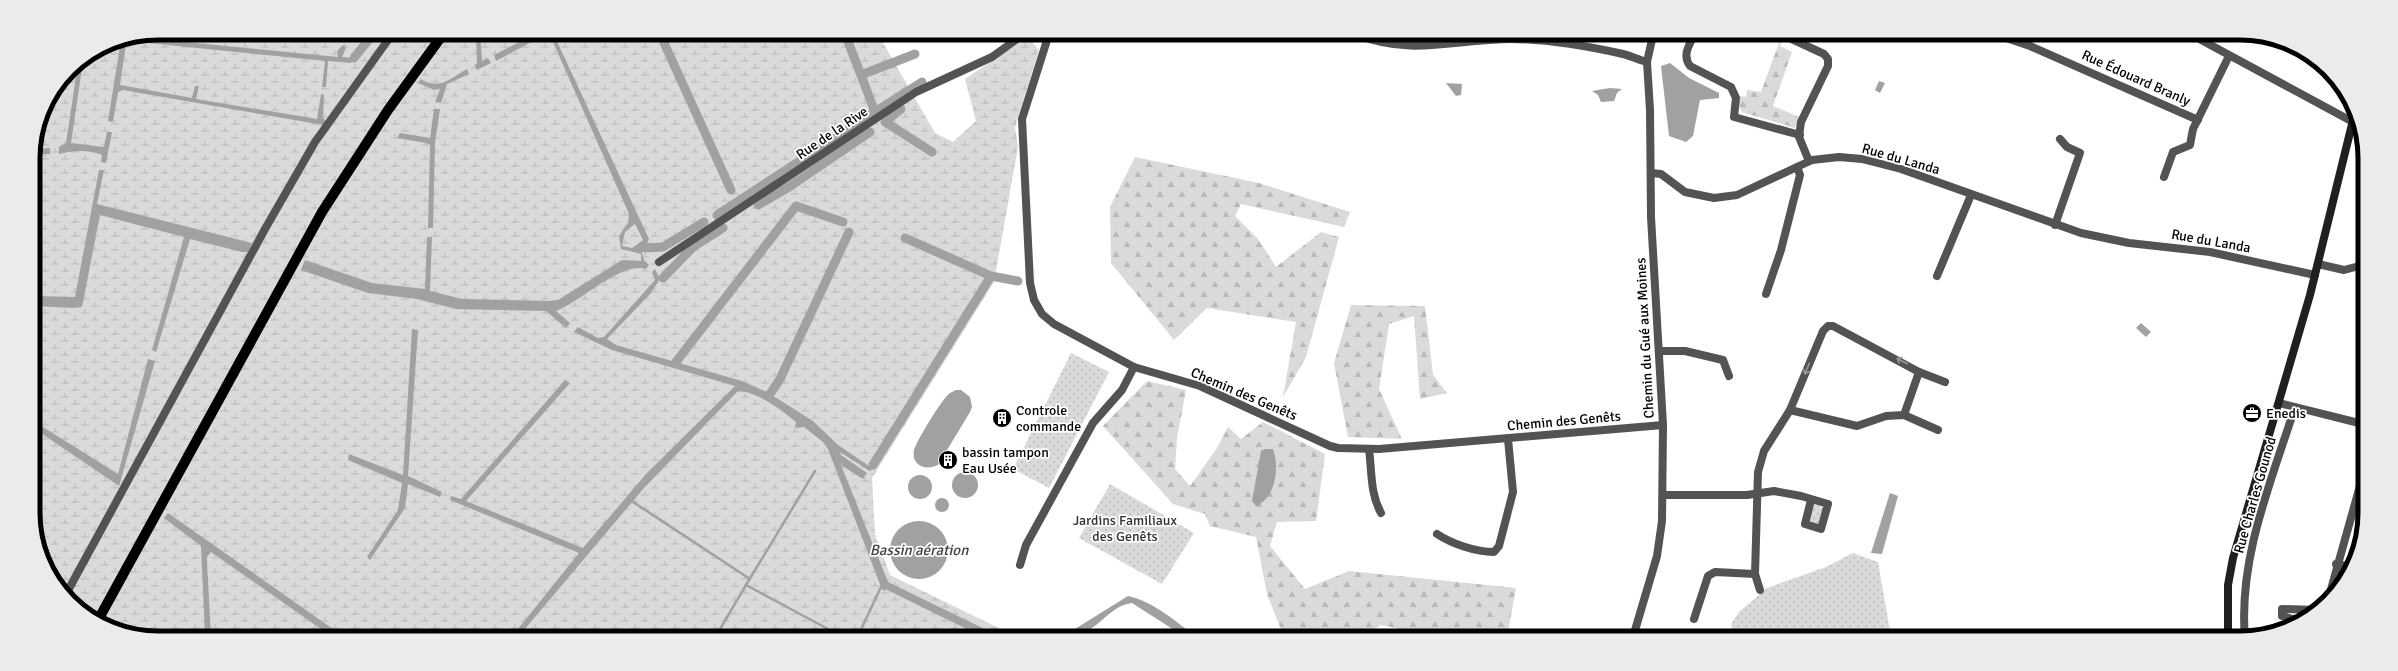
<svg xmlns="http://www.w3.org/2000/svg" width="2398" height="671" viewBox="0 0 2398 671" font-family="Signika,sans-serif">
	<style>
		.grass { fill: url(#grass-dots) }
		.forest { fill: url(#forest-firs) }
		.wetland { fill: url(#wetland-marsh) }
		.water { fill: #a1a1a1; fill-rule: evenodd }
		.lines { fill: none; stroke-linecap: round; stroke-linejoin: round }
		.stream { stroke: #a1a1a1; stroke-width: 2.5 }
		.canal { stroke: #a1a1a1; stroke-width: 9 }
		.minor { stroke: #535353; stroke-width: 8 }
		.secondary { stroke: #202020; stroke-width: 8 }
		.primary { stroke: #000; stroke-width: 10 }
		.oneway { stroke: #989898 }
		.labels { text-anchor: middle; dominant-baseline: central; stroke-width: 3.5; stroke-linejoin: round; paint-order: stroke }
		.street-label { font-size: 14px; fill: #000; stroke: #fff }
		.poi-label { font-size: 14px; fill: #000; stroke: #fff; text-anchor: start }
		.park-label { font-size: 14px; fill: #313131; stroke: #fff }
		.water-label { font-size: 15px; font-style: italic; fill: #424242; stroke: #fff }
		.rim { fill: none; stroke: #000; stroke-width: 5 }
	</style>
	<defs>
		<pattern id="grass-dots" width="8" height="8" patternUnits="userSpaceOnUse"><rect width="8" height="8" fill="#dadada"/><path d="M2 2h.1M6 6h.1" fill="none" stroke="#b9b9b9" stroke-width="1.8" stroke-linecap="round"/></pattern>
		<pattern id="forest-firs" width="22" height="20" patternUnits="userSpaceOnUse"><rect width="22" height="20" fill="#dadada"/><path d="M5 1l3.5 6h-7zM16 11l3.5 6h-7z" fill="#b9b9b9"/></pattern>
		<pattern id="wetland-marsh" width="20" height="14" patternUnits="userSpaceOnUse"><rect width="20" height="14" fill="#dadada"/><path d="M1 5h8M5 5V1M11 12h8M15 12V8" fill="none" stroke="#b9b9b9"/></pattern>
	</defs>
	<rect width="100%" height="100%" fill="#fff"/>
	<!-- grass -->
	<g class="grass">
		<path d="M1071,353L1109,372L1049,488L1013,469Z"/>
		<path d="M1110,484L1194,533L1162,584L1079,538Z"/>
		<path d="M1814,504L1824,508L1818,525L1810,521Z"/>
		<path d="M1853,553L1878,562L1891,637H1734L1731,624L1739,612L1767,588L1826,567Z"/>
	</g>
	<!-- forest -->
	<g class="forest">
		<path d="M1780,40L1782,41L1780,46L1792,52L1773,106L1799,117L1795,128L1742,112L1739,106L1740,96L1746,97L1747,90L1761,92Z"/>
		<path d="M1135,157L1259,183L1350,212L1344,227L1241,204L1235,216L1258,239L1276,267L1321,232L1339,237L1306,357L1283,397L1296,322L1207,308L1174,340L1111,263L1110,207Z"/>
		<path d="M1351,305L1425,306L1433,375L1447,393L1420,399L1414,316L1389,324L1379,389L1402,439L1348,437L1334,363Z"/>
		<path d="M1147,381L1186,390L1177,438L1175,469L1190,486L1217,448L1228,427L1241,439L1263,422L1325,454L1316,521L1277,522L1270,546L1305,589L1349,571L1516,588L1507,637H1440L1381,625L1362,637H1284L1267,594L1256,537L1210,526L1205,514L1173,504L1103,426Z"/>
	</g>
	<!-- wetland -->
	<path class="wetland" d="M158,33L878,34L935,133L953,142L976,121L965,79L1028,37L1039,50L1015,127L1018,147L994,282L872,478L875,534L890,575L1015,636H134C121,631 107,628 96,621C60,601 49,573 35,537L33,150L43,110L70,70L111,42Z"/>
	<!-- water -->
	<g class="water">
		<path d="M476,33H480L482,61L488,58L491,63L477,70L475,65L477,63Z"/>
		<path d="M537,33H548L496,61L494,55Z"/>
		<path d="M549,33H553L649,239L642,253L644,260L649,265L646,269C621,261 581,302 556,311L570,323L566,328L546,311L456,309L417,299L368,293L301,270L305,260L372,283L425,289L427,237H432L430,291L462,299L549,301L558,300L622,260L641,261V254L621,249L619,236L628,223L629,214ZM635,224L643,240L632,248L622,246L625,232Z"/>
		<path d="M136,37L338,57L337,51L343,45L346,48L342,57L354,58L351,63L328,61L326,87H322L325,61L129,41L126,44L120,85L192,98L195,86H199L196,99L317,119L321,94L324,95L323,118L326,121L323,125L123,90L118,92L113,122L108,121L121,40Z"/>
		<path d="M83,61L71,143L104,147L107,132H112L106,163L101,162L102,155C88,149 73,151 59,154V147L66,143L78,64Z"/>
		<path d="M1670,63L1689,78L1719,93V98L1700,100L1693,136L1686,142L1669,136L1661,66Z"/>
		<path d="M467,69L469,74L447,84L441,103L435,102L440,89L434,90L418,83L421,79C439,91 451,78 467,69Z"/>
		<path d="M1879,81L1885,83L1880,93L1875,90Z"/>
		<path d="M1446,83L1462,84L1461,95L1456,96Z"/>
		<path d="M1610,88L1622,89L1617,93L1614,101L1601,102L1598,95L1592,91Z"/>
		<path d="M434,109H440L435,143L433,228H428L430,145L426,143L397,138L400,133L430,138Z"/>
		<path d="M50,148V154L33,155L34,149Z"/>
		<path d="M99,170H104L97,204L252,243L248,252H242L190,239L156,352L152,350L184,237L100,215L82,307L72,308L34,306V296L75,297Z"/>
		<path d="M655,269L660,279L651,293L607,339L616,345L742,381L767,392L813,421L838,445L872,468L871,471L868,470L840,452L841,455L867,473L863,479L841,465L888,582L999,636H981L881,587L828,449L823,442L804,427L795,428L796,422C785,412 752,388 737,392L644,488L519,636L513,635L579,553L450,500L451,496L461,499L565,380L570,383L466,501L583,548L646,474L735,386L612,350L574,332L578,327L598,338L604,337L655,280L652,272Z"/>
		<path d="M2141,323L2151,332L2146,337L2136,328Z"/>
		<path d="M412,329L418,330L408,476L442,492L440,497L408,484L405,508L370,560L367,557L398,510L402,483L348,460L349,454L403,475Z"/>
		<path d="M148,359L155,361L119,486L35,429V422L118,474Z"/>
		<path d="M956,390H961L970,397L972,407L970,412L938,465C926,471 911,466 914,450C916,442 940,403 946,397C949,393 952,392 956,390Z"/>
		<path d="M1265,449H1273C1280,467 1275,499 1256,506L1252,501L1261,451Z"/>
		<circle cx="965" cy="485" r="13"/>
		<circle cx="920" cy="487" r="12"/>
		<path d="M1890,493L1898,496L1882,554L1871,553Z"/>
		<circle cx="942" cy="505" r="7"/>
		<path d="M168,513L178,520L343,636H331L211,552L207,557V562L211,636H205L201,546L164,518Z"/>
		<circle cx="919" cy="550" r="29"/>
		<path d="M1128,596C1155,602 1174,621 1197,637H1185L1132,603C1104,607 1099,637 1062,637Z"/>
	</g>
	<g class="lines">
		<!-- stream -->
		<g class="stream">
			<path d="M630,500L750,579"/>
			<path d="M746,585L815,471"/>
			<path d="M716,636L746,585L828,629"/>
			<path d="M858,636L881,587L884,589"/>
		</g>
		<!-- canal -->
		<g class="canal">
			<path d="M660,34L731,190"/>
			<path d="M845,34L861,75L915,54"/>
			<path d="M354,58L374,33"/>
			<path d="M861,75L875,112L922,82"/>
			<path d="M901,109L885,122L932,152"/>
			<path d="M758,205L789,187L870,132"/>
			<path d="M717,215L875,112"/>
			<path d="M905,238L991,276"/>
			<path d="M645,248L663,247L704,222"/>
			<path d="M663,278L693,247L723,228"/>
			<path d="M676,362L796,206L843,222"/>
			<path d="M770,394L780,379L849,232"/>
			<path d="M873,465L991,276L1018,281"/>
		</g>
		<!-- minor -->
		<g class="minor">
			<path d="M1049,34L1022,119L1030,283L1034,300L1042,314L1054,324L1134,367L1200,386L1330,446L1338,448L1379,449L1663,425"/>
			<path d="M1355,34C1414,57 1453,39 1511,39C1549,39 1587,46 1623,54C1631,56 1639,60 1647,62"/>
			<path d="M1694,35C1689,46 1682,55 1690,66L1731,87L1736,98L1734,117L1800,135"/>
			<path d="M1783,35L1824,54L1828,59V66L1801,122L1799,137L1809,161"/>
			<path d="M1997,35L2030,46L2198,120"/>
			<path d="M2192,35L2353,122"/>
			<path d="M1651,173L1661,174L1685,192L1714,198L1737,195L1812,160L1839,157L1862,159L1901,169L2081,233L2129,243L2210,252L2315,275"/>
			<path d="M2164,177L2173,152L2190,145L2193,129L2229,56"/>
			<path d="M2055,225L2080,153L2067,147L2060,139"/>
			<path d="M659,262L916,92L992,57L1024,34"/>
			<path d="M2318,264L2344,270L2363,265"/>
			<path d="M1937,276L1971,195"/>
			<path d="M1766,294L1781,250L1800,175L1797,167"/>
			<path d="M1659,351H1685L1723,360L1729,376"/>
			<path d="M1919,372L1945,382"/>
			<path d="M2279,403L2363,424"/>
			<path d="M1790,410L1823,331L1828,326H1833L1919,372L1904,415"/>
			<path d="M1369,449C1372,472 1370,493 1381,513"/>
			<path d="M1663,495H1747L1774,491L1801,496L1828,504L1821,529L1805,524L1811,500"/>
			<path d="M1437,534C1452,544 1476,552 1494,552L1499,546L1513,492L1508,439"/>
			<path d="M2336,564L2351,567"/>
			<path d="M1020,565L1026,545L1093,423L1122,390L1134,367"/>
			<path d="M1760,590L1755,574L1758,472L1764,451L1790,410L1857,426L1886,416L1904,415L1938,430"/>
			<path d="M65,596L265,229L315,142L393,33"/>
			<path d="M2328,600L2363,475"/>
			<path d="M1694,619L1708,576L1715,572L1755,574"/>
			<path d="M2300,621L2282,616V609L2317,610"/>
			<path d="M1633,637L1657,556L1662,521L1663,425L1651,217L1650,110L1647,62L1653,35"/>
			<path d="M2245,638C2238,559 2271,482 2295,407"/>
		</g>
		<!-- secondary -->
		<path class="secondary" d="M2228,638V585L2233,558L2310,295L2355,112"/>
		<!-- primary -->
		<path class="primary" d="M97,622L322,212L388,110L444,33"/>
	</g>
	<!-- one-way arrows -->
	<defs><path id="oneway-shaft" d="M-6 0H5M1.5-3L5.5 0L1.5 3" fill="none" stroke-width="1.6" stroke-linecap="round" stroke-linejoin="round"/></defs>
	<g class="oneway">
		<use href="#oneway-shaft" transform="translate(1902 361) rotate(-153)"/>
		<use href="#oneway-shaft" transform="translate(1807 369) rotate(112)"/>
	</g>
	<!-- icons -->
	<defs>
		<g id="office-disc" transform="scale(1)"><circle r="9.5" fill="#000" stroke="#fff"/><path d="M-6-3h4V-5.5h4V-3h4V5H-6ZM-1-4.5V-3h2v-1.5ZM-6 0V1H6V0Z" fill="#fff"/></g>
		<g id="building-disc" transform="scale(1)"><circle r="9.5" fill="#000" stroke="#fff"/><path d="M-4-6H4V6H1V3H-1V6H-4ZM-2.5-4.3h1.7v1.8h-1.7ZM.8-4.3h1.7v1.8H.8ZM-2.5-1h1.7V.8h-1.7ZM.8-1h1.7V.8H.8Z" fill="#fff"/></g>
	</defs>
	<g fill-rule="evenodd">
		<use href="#office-disc" x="2252" y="413"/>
		<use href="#building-disc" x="1002" y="418"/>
		<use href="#building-disc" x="948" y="460"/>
	</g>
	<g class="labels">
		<!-- street labels -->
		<g class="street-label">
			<text transform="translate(2136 78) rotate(24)">Rue Édouard Branly</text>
			<text transform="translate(832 133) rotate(-34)">Rue de la Rive</text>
			<text transform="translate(1901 159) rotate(16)">Rue du Landa</text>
			<text transform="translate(2211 241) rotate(10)">Rue du Landa</text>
			<text transform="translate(1645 338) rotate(-93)">Chemin du Gué aux Moines</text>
			<text transform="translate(1244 394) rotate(23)">Chemin des Genêts</text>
			<text transform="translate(1564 421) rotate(-5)">Chemin des Genêts</text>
			<text transform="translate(2255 495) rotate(-74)">Rue Charles Gounod</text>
		</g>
		<!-- poi labels -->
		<g class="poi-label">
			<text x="1016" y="410">Controle<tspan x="1016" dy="16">commande</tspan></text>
			<text x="2266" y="413">Enedis</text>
			<text x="962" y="452">bassin tampon<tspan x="962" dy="16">Eau Usée</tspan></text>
		</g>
		<!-- park labels -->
		<g class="park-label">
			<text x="1125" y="520">Jardins Familiaux<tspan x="1125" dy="16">des Genêts</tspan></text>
		</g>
		<!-- water labels -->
		<g class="water-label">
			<text x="919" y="550">Bassin aération</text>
		</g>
	</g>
	<!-- crop -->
	<path d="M0 0H2398V671H0ZM158 40H2240A118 118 0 0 1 2358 158V513A118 118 0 0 1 2240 631H158A118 118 0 0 1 40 513V158A118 118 0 0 1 158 40Z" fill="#ebebeb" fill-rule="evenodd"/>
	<path class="rim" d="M158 40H2240A118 118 0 0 1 2358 158V513A118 118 0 0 1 2240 631H158A118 118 0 0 1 40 513V158A118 118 0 0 1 158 40Z"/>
</svg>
